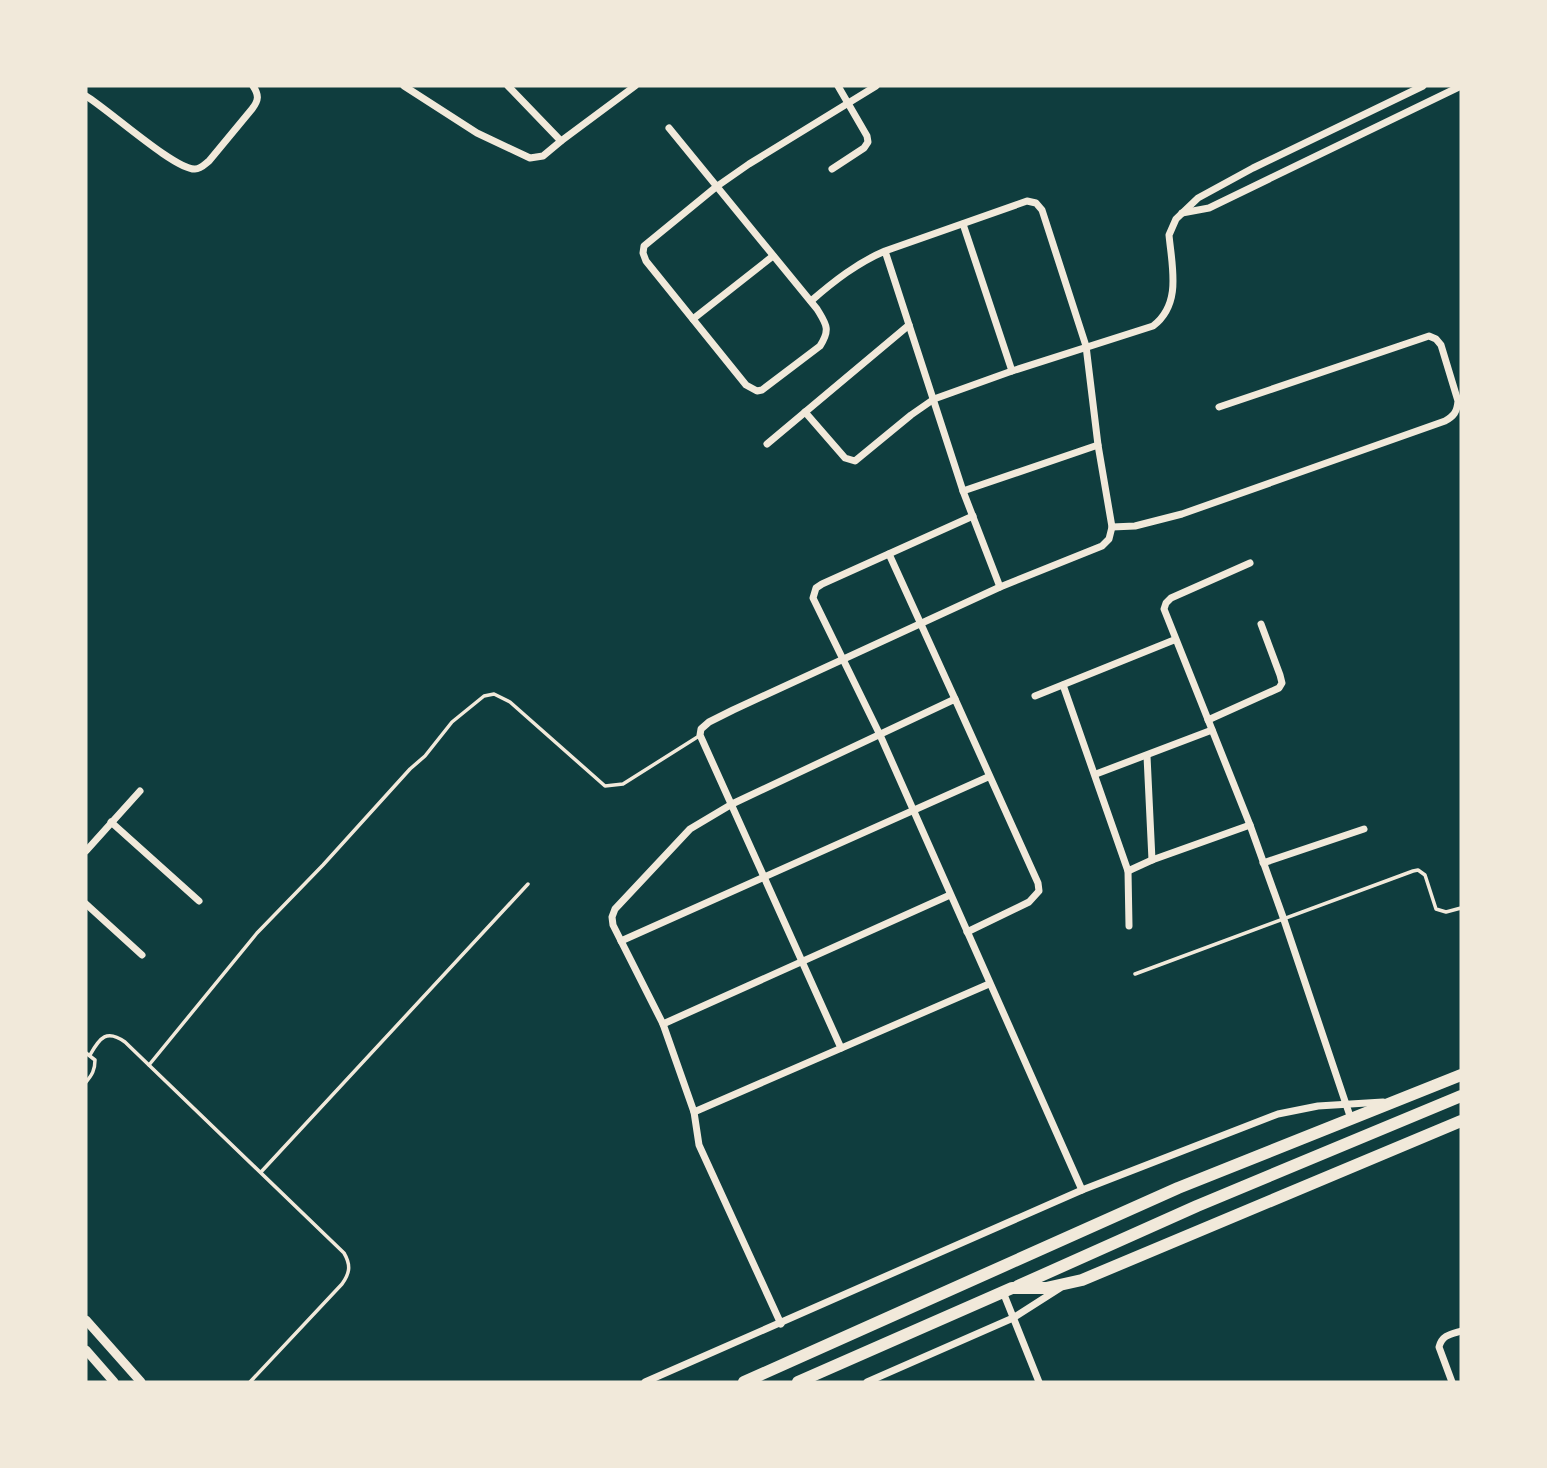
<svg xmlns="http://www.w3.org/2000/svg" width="1547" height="1468" viewBox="0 0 1547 1468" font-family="Commissioner,sans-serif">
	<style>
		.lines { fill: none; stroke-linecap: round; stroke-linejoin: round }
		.service { stroke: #f1e9da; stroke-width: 3.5 }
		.minor { stroke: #f1e9da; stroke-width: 7 }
		.tertiary { stroke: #f1e9da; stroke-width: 9 }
		.trunk { stroke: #f1e9da; stroke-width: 12 }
	</style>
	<rect width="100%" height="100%" fill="#0f3d3e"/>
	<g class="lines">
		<!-- service -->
		<g class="service">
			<path d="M1135,974L1413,871L1418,870L1425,875L1436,909L1446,912L1461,908"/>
			<path d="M86,1053L95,1060C95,1070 92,1075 86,1082"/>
			<path d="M90,1055C100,1037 107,1029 125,1042L344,1253C351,1265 350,1273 342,1284L250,1382"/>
			<path d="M149,1065L257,933L323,865L410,769L425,756L452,722L484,696L494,694L510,702L605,786L623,784L699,736"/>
			<path d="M261,1172L528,884"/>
		</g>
		<!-- minor -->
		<g class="minor">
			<path d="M404,86L477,133L530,158L543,156L561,141"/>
			<path d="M508,86L561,141L635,86"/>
			<path d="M86,96C109,110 175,170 195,169C201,169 204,165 209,161L252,109C259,100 259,95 253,86"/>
			<path d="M669,128L817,309C826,324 831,329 820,346L762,390L757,391L746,385L646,261L643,253L644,246L716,187L749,164L876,86"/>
			<path d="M832,169L864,148L868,142L867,136L838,86"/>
			<path d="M1182,213L1209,208L1461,86"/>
			<path d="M963,224L1012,371"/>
			<path d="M811,301C834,281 857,263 885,251L1027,201L1036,203L1042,210L1086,346L1098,445L1112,527L1109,539L1102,546L1000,587L963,491L885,251"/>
			<path d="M693,319L773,256"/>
			<path d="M805,412L845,458L855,461L911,415L934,399L1012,371L1153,326C1182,304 1172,267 1169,235L1176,219L1198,198L1253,168L1423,86"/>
			<path d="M767,444L909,325"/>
			<path d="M963,491L1098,445"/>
			<path d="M973,516L822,584L816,588L813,598L880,735L1082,1190"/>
			<path d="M1112,527L1135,526L1182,514L1445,421C1454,416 1457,412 1458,401L1441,345L1436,339L1429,336L1219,407"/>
			<path d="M889,554L955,699"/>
			<path d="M1250,563L1171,598L1166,603L1164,609L1250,825L1283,917L1351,1119"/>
			<path d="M1063,685L1128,871L1129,926"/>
			<path d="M1035,696L1174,640"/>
			<path d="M1208,720L1279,688L1282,683L1280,675L1261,624"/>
			<path d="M1147,756L1152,860"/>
			<path d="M1096,774L1212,730"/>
			<path d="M111,822L199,901"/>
			<path d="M86,851L140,791"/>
			<path d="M1263,863L1364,829"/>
			<path d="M1128,871L1152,860L1250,825"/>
			<path d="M86,904L142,955"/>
			<path d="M621,941L988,777"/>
			<path d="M663,1024L950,895"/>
			<path d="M841,1048L700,735L701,729L709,722L733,710L1000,587"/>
			<path d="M694,1112L989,984"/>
			<path d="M1003,1292L1039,1382"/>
			<path d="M781,1324L699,1145L694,1112L663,1024L613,925L612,917L615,909L690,829L732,804L955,699L1038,883L1039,891L1029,902L967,932"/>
			<path d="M645,1382L1082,1190L1278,1114L1318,1106L1383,1102"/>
			<path d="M867,1382L1013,1318L1060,1288"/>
			<path d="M1452,1382L1439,1347C1442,1335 1451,1334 1461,1331"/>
		</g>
		<!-- tertiary -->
		<g class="tertiary">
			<path d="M86,1320L141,1382"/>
			<path d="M86,1350L114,1382"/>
		</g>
		<!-- trunk -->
		<g class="trunk">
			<path d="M1018,1286L1197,1206L1461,1096"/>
			<path d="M744,1382L1178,1188L1461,1075"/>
			<path d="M798,1382L1012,1288H1046L1082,1280L1461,1121"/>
		</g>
	</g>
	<!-- border -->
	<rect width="1547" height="1468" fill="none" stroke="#f1e9da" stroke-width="175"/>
</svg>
